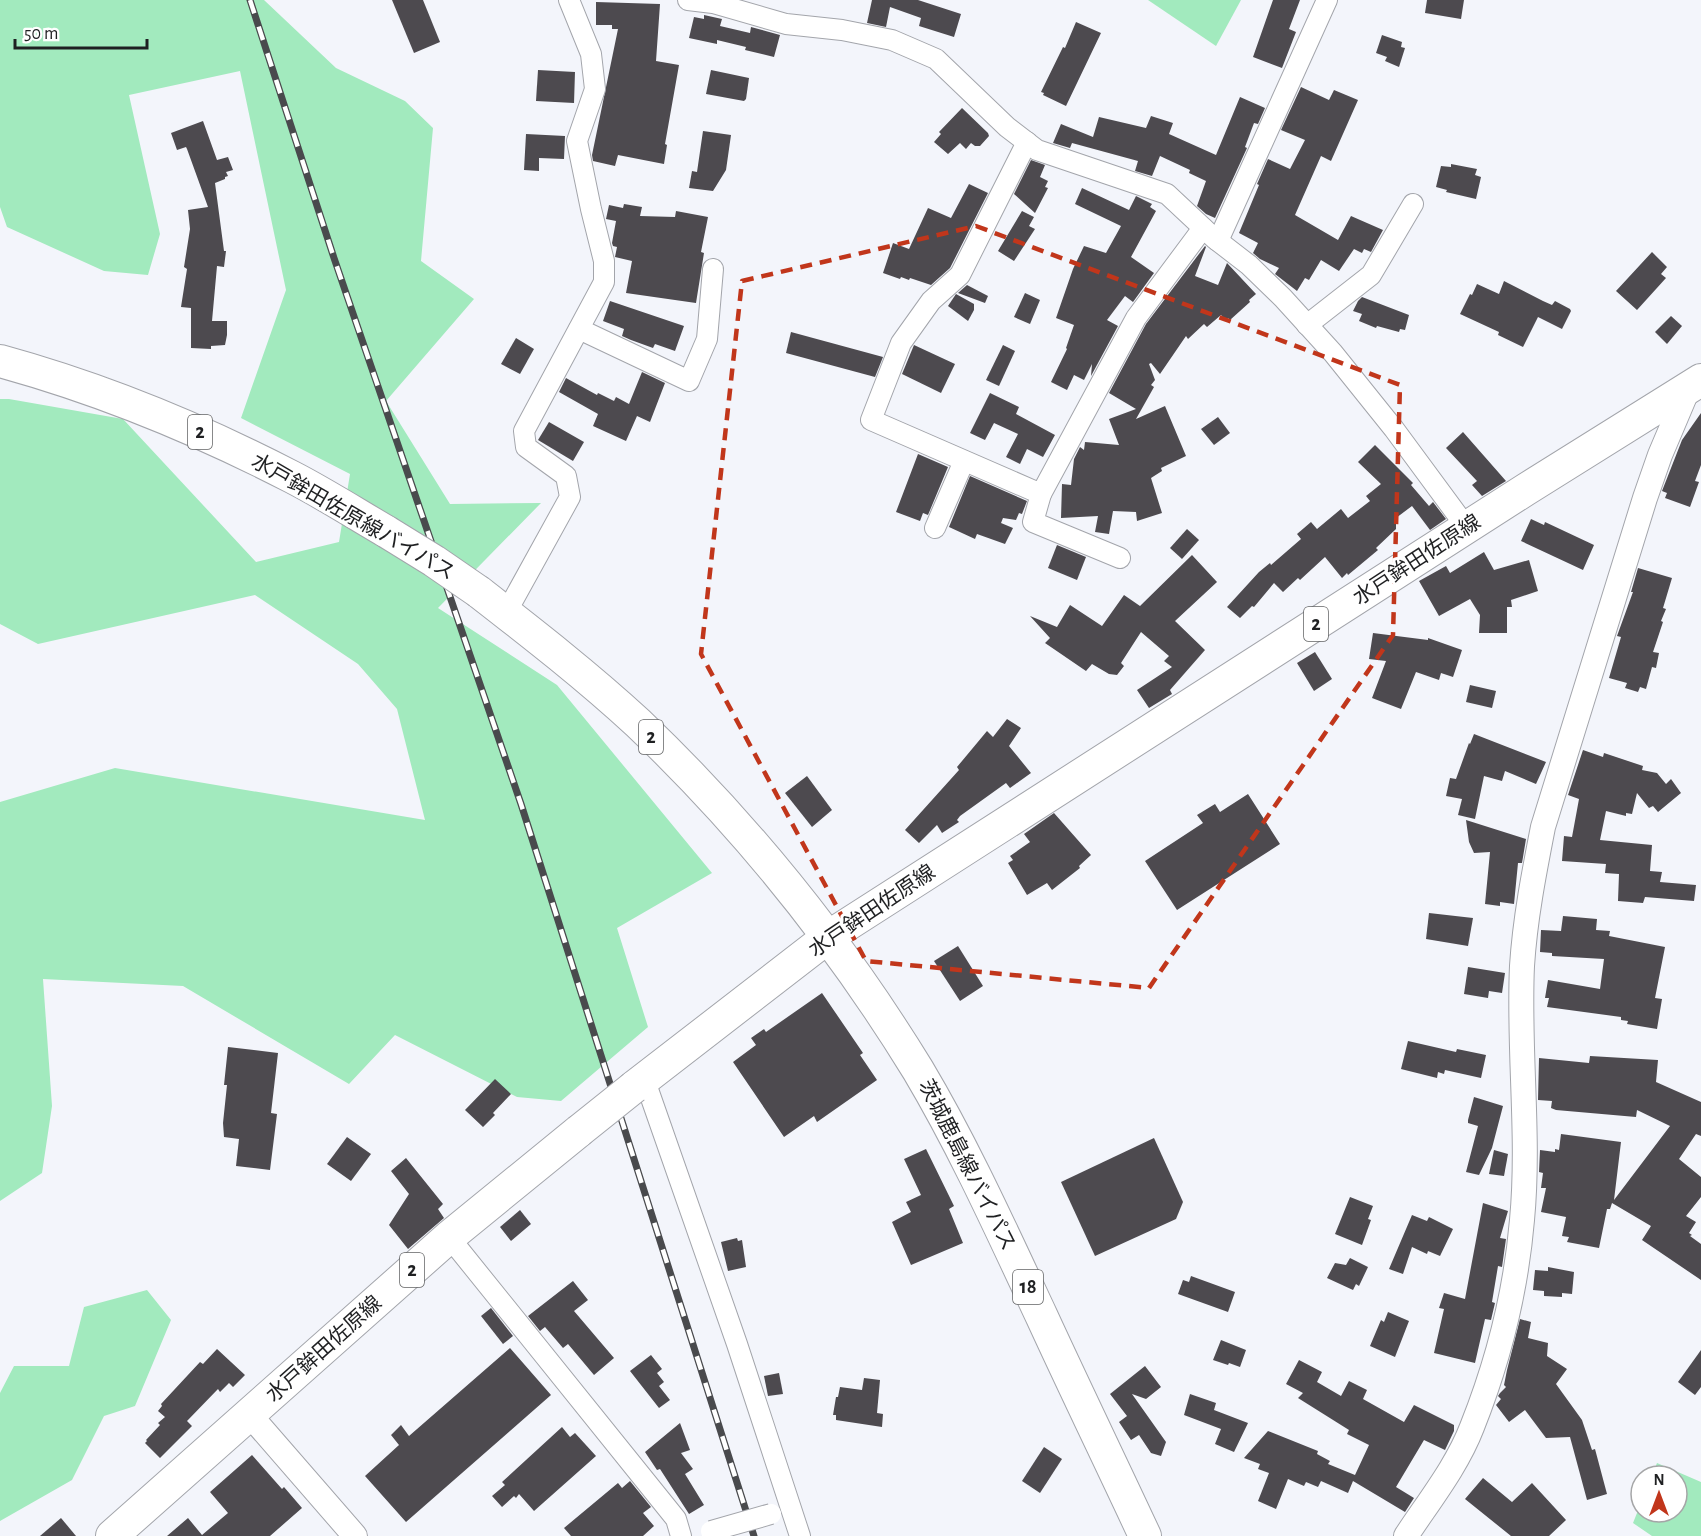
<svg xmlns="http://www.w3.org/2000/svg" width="1701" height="1536" viewBox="0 0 1701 1536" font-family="'Alegreya Sans','Noto Sans JP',sans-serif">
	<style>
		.green { fill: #a2eabe }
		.building { fill: #4d4a4f }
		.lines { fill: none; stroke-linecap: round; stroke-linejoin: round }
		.minor-casing { stroke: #a3a5ab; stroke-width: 22 }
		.tertiary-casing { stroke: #a3a5ab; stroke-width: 26 }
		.primary-casing { stroke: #a3a5ab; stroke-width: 34 }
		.minor { stroke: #fff; stroke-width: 20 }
		.tertiary { stroke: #fff; stroke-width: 24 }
		.primary { stroke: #fff; stroke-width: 32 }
		.rail-casing { stroke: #494a4d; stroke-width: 7 }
		.rail { stroke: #fff; stroke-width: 4.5; stroke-dasharray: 14; stroke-linecap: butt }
		.minor-bridge-casing { stroke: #a3a5ab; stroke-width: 22; stroke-linecap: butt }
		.primary-bridge-casing { stroke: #a3a5ab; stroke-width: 34; stroke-linecap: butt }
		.minor-bridge { stroke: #fff; stroke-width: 20 }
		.primary-bridge { stroke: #fff; stroke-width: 32 }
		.marked { fill: none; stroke: #c1361b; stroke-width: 4.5; stroke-dasharray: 12 8; stroke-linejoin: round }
		.labels { text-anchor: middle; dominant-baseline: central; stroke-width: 6; stroke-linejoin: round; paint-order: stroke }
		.shield { fill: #fff; stroke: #626364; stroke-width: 1.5 }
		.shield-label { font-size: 20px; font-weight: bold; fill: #1f2022 }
		.street-label { font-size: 21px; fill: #1f2022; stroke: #fff }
	</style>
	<rect width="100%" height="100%" fill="#f3f5fb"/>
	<!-- green -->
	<g class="green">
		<path d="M0,0H264L336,68L405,101L433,128L421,261L474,299L386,401L450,504L541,503L438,608L557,685L712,873L617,928L648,1027L561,1101L517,1097L395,1035L349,1084L183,986L43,979L52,1106L42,1173L0,1201V802L115,768L425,820L397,709L358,664L255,595L38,644L0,624V399H9L123,419L256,562L339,542L350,474L241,418L286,290L240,71L129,95L160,234L148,275L104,271L7,227L0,207Z"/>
		<path d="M1148,0H1241L1216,46Z"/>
		<path d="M147,1290L171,1320L135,1406L104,1416L72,1480L0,1521V1393L14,1366H69L84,1307Z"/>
		<path d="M1657,1463L1701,1482V1536H1652L1633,1523L1641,1503V1512H1677V1476H1652Z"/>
	</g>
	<!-- building -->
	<g class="building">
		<path d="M392,0H423L440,42L414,53Z"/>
		<path d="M872,0H918L961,14L954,37L919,26L921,18L890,7L886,27L867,23Z"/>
		<path d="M1273,0H1300L1289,29L1296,32L1282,68L1253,57Z"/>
		<path d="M1427,0H1464L1461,19L1425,13Z"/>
		<path d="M596,2L660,4L656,61L679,65L665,144L667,145L664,164L618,155L615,166L593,161L592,155L618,29H612V25H596Z"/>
		<path d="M704,15L722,19L720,26L750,33L751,27L780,35L774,57L745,50L746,47L717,40V44L689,38L694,17L704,19Z"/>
		<path d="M1076,22L1101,33L1066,106L1043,95L1044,93L1041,92L1063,47L1065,48Z"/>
		<path d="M1382,35L1402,42L1401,47L1405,48L1399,67L1385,61L1387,57L1376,53Z"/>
		<path d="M538,70L575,72L574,103L536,101Z"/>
		<path d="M711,70L749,78L746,99L744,101L706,94Z"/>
		<path d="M1301,87L1329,100L1334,90L1358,100L1331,161L1321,156L1295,215L1338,240L1351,216L1383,230L1371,252L1364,249L1362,253L1354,249L1339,271L1321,260L1309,280L1305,278L1297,291L1275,274L1279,268L1260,259L1253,253L1258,243L1239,233L1259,185L1257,184L1268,159L1290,169L1305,140L1281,130Z"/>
		<path d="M1240,97L1265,108L1258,124L1254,123L1245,147L1247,148L1215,218L1206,214L1197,206L1206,181L1189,173L1190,170L1160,156L1152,176L1135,171L1138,161L1072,143L1070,148L1053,143L1061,124L1093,137L1099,117L1146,128L1151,116L1173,123L1169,134L1216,155Z"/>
		<path d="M962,108L988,133L989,136L980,146H975L971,143L966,149L960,143L948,154L934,142L941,134L939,132Z"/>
		<path d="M203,121L217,160L228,157L233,170L226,172L228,176L225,177V179L215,183L224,251H226L224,267L217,266L212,321H227V335L225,345L211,346V349L191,348V308L181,307L187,269L184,267L190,229L188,210L208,207L187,149L186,147L177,150L171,133Z"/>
		<path d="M703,131L731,135L726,170L713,191L689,188L692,171L697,172Z"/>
		<path d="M526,134L565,136L564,159L539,158V171L524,170Z"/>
		<path d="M1031,160L1045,165L1040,177L1048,181L1045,187L1048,188L1035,213L1014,194Z"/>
		<path d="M1451,164L1477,169L1475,175L1481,177L1476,199L1446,192L1447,190L1436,187L1441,166L1451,167Z"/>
		<path d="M969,184L988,193L950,268L931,285L910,278L909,280L901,277L900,279L883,273L893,243L909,249L928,208L951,218Z"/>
		<path d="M1082,188L1129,210L1136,196L1152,204L1150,207L1156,211L1131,257L1154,273L1133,302L1125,296L1107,320L1118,326L1091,376L1092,364L1084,380L1074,375L1067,390L1051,382L1067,349L1066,348L1074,325L1056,318L1073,269L1084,246L1106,253L1121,226L1075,204Z"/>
		<path d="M624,204L642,207L640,216L675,217L676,211L708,217L701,252L704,253L696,303L626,293L632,261L615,257L617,247L613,246L612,243L616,221L606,219L609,205L623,208Z"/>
		<path d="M1022,211L1034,217L1029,226L1035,229L1014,261L998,251Z"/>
		<path d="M1205,246L1206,247L1195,276L1218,285L1227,263L1256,294L1249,300L1250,302L1230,320L1228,318L1225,320L1221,315L1207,327L1204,324L1188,339L1186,336L1160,374L1151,363L1149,364L1155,380L1151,385L1154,387L1136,419L1165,406L1186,456L1161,468L1162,471L1151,478L1162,513L1137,521L1136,512L1113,511L1109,534L1095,532L1098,516L1061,518L1062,484L1071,485L1074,459L1080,447L1084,450L1085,442L1119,445L1109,419L1136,409L1109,393L1146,324Z"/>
		<path d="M1652,252L1667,267L1661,274L1666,278L1637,310L1616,291Z"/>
		<path d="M1504,281L1543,301L1552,305L1555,301L1570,309L1571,311L1562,329L1538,317L1523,347L1498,335L1499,332L1460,314L1470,294L1472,295L1477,284L1499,294Z"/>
		<path d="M967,285L988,296L985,303L958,293Z"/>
		<path d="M1025,293L1040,300L1030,324L1014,317Z"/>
		<path d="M956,294L974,304V310L968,321L948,306Z"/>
		<path d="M1362,297L1409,315L1405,330L1400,329L1399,332L1377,326L1376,328L1359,321L1362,314L1353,311L1358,301Z"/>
		<path d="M610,301L684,326L675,351L655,344L653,348L631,340L622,336L624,329L603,321Z"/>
		<path d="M1671,316L1682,326L1667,344L1655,332Z"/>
		<path d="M791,332L883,357L875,377L786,353Z"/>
		<path d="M516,338L534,349L520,374L501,364Z"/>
		<path d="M914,345L955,364L941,393L902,374Z"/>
		<path d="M1003,345L1015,351L999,386L986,380Z"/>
		<path d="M642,372L665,383L650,422L637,416L626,441L593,426L598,414L559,392L566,378L597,395L598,393L614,401L616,397L629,404Z"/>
		<path d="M990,393L1019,407L1016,414L1055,435L1043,457L1027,449L1020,464L1006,457L1018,434L994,423L985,440L970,433Z"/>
		<path d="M1701,413V465L1695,481L1699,482L1690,507L1665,498L1667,493L1662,491L1682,440Z"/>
		<path d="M1218,417L1230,433L1214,445L1201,429Z"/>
		<path d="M549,422L584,442L573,461L538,440Z"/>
		<path d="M1463,432L1506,481L1482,496L1472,485L1477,481L1446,448Z"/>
		<path d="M1375,445L1413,483L1411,485L1429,506L1433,502L1446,519L1430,530L1412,506L1396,518V529L1376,548L1378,550L1348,575L1347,573L1342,578L1325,557L1300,580L1298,578L1283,592L1274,583L1254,607L1252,606L1240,618L1227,607L1259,572L1270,563L1271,565L1301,539L1297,534L1311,522L1317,529L1341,509L1348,518L1370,501L1366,496L1381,484L1358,462Z"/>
		<path d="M918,454L948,467L928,515L923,513L920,521L896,512Z"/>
		<path d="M970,476L1027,501L1022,514L1019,513L1016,520L1003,518L1001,523L1013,528L1005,544L977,534L975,539L949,527Z"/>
		<path d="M1531,519L1544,525L1545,522L1594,545L1583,570L1521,541Z"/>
		<path d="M1187,529L1199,540L1182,559L1170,548Z"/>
		<path d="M1057,545L1086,557L1077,580L1048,568Z"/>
		<path d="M1484,552L1494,570L1529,560L1538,591L1511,600L1512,607H1507V633H1479L1480,615L1470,599L1439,616L1419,581L1446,566L1450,573Z"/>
		<path d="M1192,555L1217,582L1175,621L1205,650L1170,690L1172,694L1149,708L1137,690L1172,667L1164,661L1169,656L1141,632L1121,663L1124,666L1117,675L1109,674L1092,664L1086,671L1045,643L1050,638L1030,616L1057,627L1070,605L1102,626L1124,595L1140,606Z"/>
		<path d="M1638,568L1672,578L1663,608L1666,609L1661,621L1663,622L1653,652L1659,653L1656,668L1652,667L1646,689L1640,687L1638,692L1625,688L1627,683L1609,678L1621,637L1617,636L1633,592H1631Z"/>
		<path d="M1373,633L1428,640V638L1462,650L1453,677L1441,673L1439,680L1416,672L1401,709L1372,698L1386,661L1369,659Z"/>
		<path d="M1315,652L1332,679L1314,691L1297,663Z"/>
		<path d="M1470,685L1496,691L1492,708L1466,702Z"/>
		<path d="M1007,719L1021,728L1009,746L1031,773L1010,788L1006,783L960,816L957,820L959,822L942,833L937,825L919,843L905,830L959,770L957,767L987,731L993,737Z"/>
		<path d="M1474,734L1546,762L1536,784L1505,771L1502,781L1484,776L1475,819L1458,815L1462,799L1446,796L1450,778L1456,779L1469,743L1470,744Z"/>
		<path d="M1583,750L1603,757L1604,753L1643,766L1642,770L1657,773L1666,784L1671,779L1681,793L1658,812L1653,806L1649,808L1637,793L1632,814L1626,813V816L1606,811L1600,840L1652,845L1650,871L1662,872L1660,882L1696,885L1694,901L1645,897L1643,903L1618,901L1619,874L1605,873L1606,864L1562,861L1564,836L1572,837L1579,799L1568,795Z"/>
		<path d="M807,776L832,810L812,827L785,793Z"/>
		<path d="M1248,794L1280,844L1177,910L1145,861L1203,823L1197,815L1215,804L1220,812Z"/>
		<path d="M1054,813L1091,855L1079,866L1080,868L1052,890L1047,883L1027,895L1008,863L1013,860L1010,856L1030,842L1024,834Z"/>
		<path d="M1466,820L1526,839L1522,863H1518L1514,904L1500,902V906L1485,904L1490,852L1474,853L1469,842Z"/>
		<path d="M1429,913L1473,918L1468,946L1426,939Z"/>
		<path d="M1563,916L1597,919L1596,930L1610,931L1609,936L1665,947L1655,998L1662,999L1657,1029L1627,1024L1628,1021L1621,1020V1017L1547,1007L1549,998H1545L1548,980L1600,989L1604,959L1552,956V953L1540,952L1541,930L1561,931Z"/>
		<path d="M958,946L983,986L960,1001L934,961Z"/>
		<path d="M1468,967L1505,973L1502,993L1489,991L1488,998L1464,994Z"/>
		<path d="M822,993L863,1053L860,1055L877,1080L817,1122L814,1116L784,1137L733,1062L756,1045L751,1038L764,1029L766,1032Z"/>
		<path d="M1408,1041L1456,1052L1457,1049L1486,1055L1481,1078L1445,1070L1444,1074L1438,1072L1437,1078L1401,1069Z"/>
		<path d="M228,1047L278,1053L271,1113L277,1114L270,1170L236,1166L239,1139L224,1137L223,1123L227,1085H224Z"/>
		<path d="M1590,1056L1658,1060L1656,1082L1701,1102V1136L1696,1134L1679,1159L1701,1177V1197L1686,1216L1696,1222L1689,1233L1692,1235L1690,1236L1701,1244V1280L1642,1240L1651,1226L1612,1203L1610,1209H1607L1599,1248L1567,1242L1569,1237L1562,1236L1566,1217L1541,1212L1546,1188H1541L1543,1173L1539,1172L1540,1150L1555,1152V1149L1559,1150L1561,1134L1621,1142L1614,1200L1670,1126L1637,1110L1636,1117L1556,1110L1551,1108L1552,1101L1538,1100L1539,1058L1589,1063Z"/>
		<path d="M495,1079L511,1094L493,1113L495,1115L483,1127L465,1110Z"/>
		<path d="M1474,1097L1503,1106L1492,1148L1479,1175L1466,1172L1478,1126L1468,1123V1120Z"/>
		<path d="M347,1137L371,1154L351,1181L327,1164Z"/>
		<path d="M1154,1138L1183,1202L1176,1219L1095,1256L1061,1182Z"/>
		<path d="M926,1149L954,1206L949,1209L963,1243L911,1265L892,1222L911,1212L906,1202L921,1195L904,1159Z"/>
		<path d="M1494,1150L1508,1154L1504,1176L1489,1174Z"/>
		<path d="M406,1158L443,1204L438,1209L444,1218L408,1249L389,1225L409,1194L391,1171Z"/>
		<path d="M1350,1197L1373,1206L1368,1219L1371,1220L1362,1245L1335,1234Z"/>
		<path d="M1483,1203L1508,1211L1500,1238L1506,1239L1502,1267L1498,1266L1492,1302L1495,1303L1491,1320L1485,1319L1475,1363L1434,1353L1444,1309L1439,1308L1444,1293L1465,1299Z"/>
		<path d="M520,1210L531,1224L511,1241L500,1227Z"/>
		<path d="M1412,1215L1427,1221L1429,1217L1453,1229L1440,1256L1428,1251L1427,1254L1412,1247L1403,1274L1389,1269Z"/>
		<path d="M737,1238L738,1241L742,1240L746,1267L728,1271L721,1242Z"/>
		<path d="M1350,1258L1368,1267L1359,1286L1356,1284L1353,1290L1327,1278L1335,1263L1346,1265Z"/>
		<path d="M1548,1267L1574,1272L1572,1294L1562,1293V1297L1544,1296V1291L1533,1290L1535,1270L1548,1271Z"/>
		<path d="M1191,1276L1235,1292L1228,1312L1178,1294L1183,1280L1189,1282Z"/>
		<path d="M573,1281L588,1300L574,1311L614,1358L594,1375L568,1344L563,1348L545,1327L540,1331L528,1316Z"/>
		<path d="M491,1308L513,1336L503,1344L481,1316Z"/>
		<path d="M1388,1312L1409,1321L1395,1357L1370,1346L1381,1320L1384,1322Z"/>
		<path d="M1520,1319L1531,1322L1528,1338L1548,1343L1547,1356L1567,1369L1556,1384L1582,1420L1592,1450L1595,1449L1607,1494L1587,1500L1570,1437L1546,1438L1525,1410L1509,1422L1496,1405L1501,1399L1498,1396L1500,1393L1506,1387L1504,1385L1507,1370Z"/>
		<path d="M1221,1340L1246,1350L1240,1367L1229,1363L1228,1365L1213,1360Z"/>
		<path d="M510,1348L551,1395L406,1522L365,1476L399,1445L391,1435L401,1425L409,1436Z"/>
		<path d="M217,1349L245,1375L233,1387L229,1383L220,1392L218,1389L187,1421L192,1426L160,1458L145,1443L147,1441L146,1440L160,1425L158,1423L165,1417L158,1411L162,1406L161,1404L200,1362L203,1364Z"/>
		<path d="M1701,1350V1387L1695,1395L1678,1382Z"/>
		<path d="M651,1355L662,1369L657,1373L664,1382L659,1386L670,1400L659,1408L630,1371Z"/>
		<path d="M1299,1360L1322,1372L1317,1382L1341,1396L1349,1381L1367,1390L1363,1399L1404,1422L1414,1405L1454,1425V1431L1445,1450L1424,1440L1396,1487L1414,1498L1405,1512L1353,1481L1348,1493L1321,1481L1318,1487L1306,1482L1304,1486L1288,1479L1276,1509L1258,1501L1269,1473L1258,1469L1260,1464L1244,1458L1268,1431L1318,1451L1317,1454L1330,1461L1328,1464L1355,1475L1369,1445L1347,1434L1349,1430L1298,1398L1303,1393L1286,1384Z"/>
		<path d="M1145,1366L1161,1387L1146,1399L1132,1394L1166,1442L1161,1456L1151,1453L1139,1435L1131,1440L1119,1422L1127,1416L1110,1394Z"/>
		<path d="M779,1373L783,1394L768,1396L764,1376Z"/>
		<path d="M864,1378L880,1380L877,1413L883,1414L882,1427L836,1420V1415H833L836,1397H838L840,1387L862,1390Z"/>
		<path d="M1190,1394L1216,1403L1214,1410L1248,1423L1234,1452L1215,1444L1221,1429L1184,1415Z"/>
		<path d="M680,1423L690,1450L681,1453L693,1469L685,1474L704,1505L689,1514L660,1469L657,1470L645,1452Z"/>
		<path d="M562,1427L570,1437L575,1433L596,1456L534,1511L519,1494L516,1498L514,1496L502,1507L492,1496L505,1485L502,1482Z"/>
		<path d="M1044,1447L1062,1459L1040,1493L1022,1481Z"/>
		<path d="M252,1455L282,1489L284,1487L302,1508L270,1536H167L188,1518L202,1535L228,1513L210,1492Z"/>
		<path d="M1483,1478L1512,1502L1532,1483L1566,1520L1549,1536H1511L1465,1499Z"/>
		<path d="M630,1481L651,1507L643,1513L654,1526L643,1536H571L564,1528L618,1483L622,1488Z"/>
		<path d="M61,1518L76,1536H40Z"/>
	</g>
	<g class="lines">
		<!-- minor casing -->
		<g class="minor-casing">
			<g id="minor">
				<path d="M688,0L713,3L786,24L842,30L892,40L936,59L1007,127L1037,150L1167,194L1214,238L1249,265L1283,298L1333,353L1394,429L1467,528"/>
				<path d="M1027,142L960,275L931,301L901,343L871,420L1041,494L1136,318L1203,228"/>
				<path d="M1218,241L1327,0"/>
				<path d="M1307,325L1371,275L1413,204"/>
				<path d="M579,329L689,381L707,339L713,269"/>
				<path d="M1041,494L1033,522L1120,558"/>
				<path d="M935,528L964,461"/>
				<path d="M506,613L570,497L566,476L526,447L524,431L604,282V261L591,209L577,141L595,89L591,54L569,0"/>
				<path d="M644,1078L737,1344L800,1536"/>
				<path d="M449,1237L676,1519L681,1536"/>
			</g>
		</g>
		<!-- tertiary casing -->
		<g class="tertiary-casing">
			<g id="tertiary">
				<path d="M249,1414L355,1536"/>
				<path d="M1406,1536C1429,1501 1457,1466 1472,1427C1498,1362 1516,1290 1522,1220C1530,1136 1518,1050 1522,966C1525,919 1534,873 1543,827L1645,498L1660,455L1688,389"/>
			</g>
		</g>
		<!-- primary casing -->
		<g class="primary-casing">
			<g id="primary">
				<path d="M0,361C102,389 199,429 292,477C325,494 356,514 387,532"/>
				<path d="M479,592C533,634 587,676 638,723C746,826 840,943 918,1070C965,1149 1003,1234 1042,1317C1076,1391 1111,1463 1145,1536"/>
				<path d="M634,1087L828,937L1525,490L1701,380"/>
				<path d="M112,1536L449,1237L579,1131"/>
			</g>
		</g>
		<!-- minor -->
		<use href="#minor" class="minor"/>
		<!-- tertiary -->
		<use href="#tertiary" class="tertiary"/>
		<!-- primary -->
		<use href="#primary" class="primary"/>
		<!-- rail casing -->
		<g class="rail-casing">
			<path id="rail" d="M250,0L334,258L521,804L754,1536"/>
		</g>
		<!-- rail -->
		<use href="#rail" class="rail"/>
		<!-- minor-bridge casing -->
		<g class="minor-bridge-casing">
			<path id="minor-bridge" d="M711,1531L771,1514"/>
		</g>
		<!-- primary-bridge casing -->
		<g class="primary-bridge-casing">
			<g id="primary-bridge">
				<path d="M387,532L434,561L479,592"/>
				<path d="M579,1131L634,1087"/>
			</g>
		</g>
		<!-- minor-bridge -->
		<use href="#minor-bridge" class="minor-bridge"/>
		<!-- primary-bridge -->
		<use href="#primary-bridge" class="primary-bridge"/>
	</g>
	<!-- marked area -->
	<path class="marked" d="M976,226L1400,385L1393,635L1149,988L866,961L701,654L742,281Z"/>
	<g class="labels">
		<!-- shield labels -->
		<g class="shield">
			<rect x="188" y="415" width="24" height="34" rx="4.5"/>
			<rect x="1304" y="607" width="24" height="34" rx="4.5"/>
			<rect x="639" y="720" width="24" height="34" rx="4.5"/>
			<rect x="400" y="1253" width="24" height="34" rx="4.5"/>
			<rect x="1013" y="1270" width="30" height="34" rx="4.5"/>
		</g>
		<g class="shield-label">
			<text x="200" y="432">2</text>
			<text x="1316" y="624">2</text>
			<text x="651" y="737">2</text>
			<text x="412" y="1270">2</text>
			<text x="1028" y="1287">18</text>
		</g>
		<!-- street labels -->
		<g class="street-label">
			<text transform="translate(353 517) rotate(30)">水戸鉾田佐原線バイパス</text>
			<text transform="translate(1417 560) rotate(-33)">水戸鉾田佐原線</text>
			<text transform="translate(872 911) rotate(-34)">水戸鉾田佐原線</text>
			<text transform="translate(967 1165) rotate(63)">茨城鹿島線バイパス</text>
			<text transform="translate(324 1349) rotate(-42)">水戸鉾田佐原線</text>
		</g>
	</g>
	<!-- north arrow -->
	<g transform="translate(1659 1494)"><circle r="28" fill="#ffffff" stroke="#a5a6a7" stroke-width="1.5"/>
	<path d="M0-4.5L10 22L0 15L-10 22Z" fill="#c1361b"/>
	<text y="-9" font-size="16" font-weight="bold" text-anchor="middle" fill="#1f2022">N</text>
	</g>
	<!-- scale -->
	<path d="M15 39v9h132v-9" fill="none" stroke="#1f2022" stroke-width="3"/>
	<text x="24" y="39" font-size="18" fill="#1f2022" stroke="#ffffff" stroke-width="4.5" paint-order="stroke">50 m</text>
</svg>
